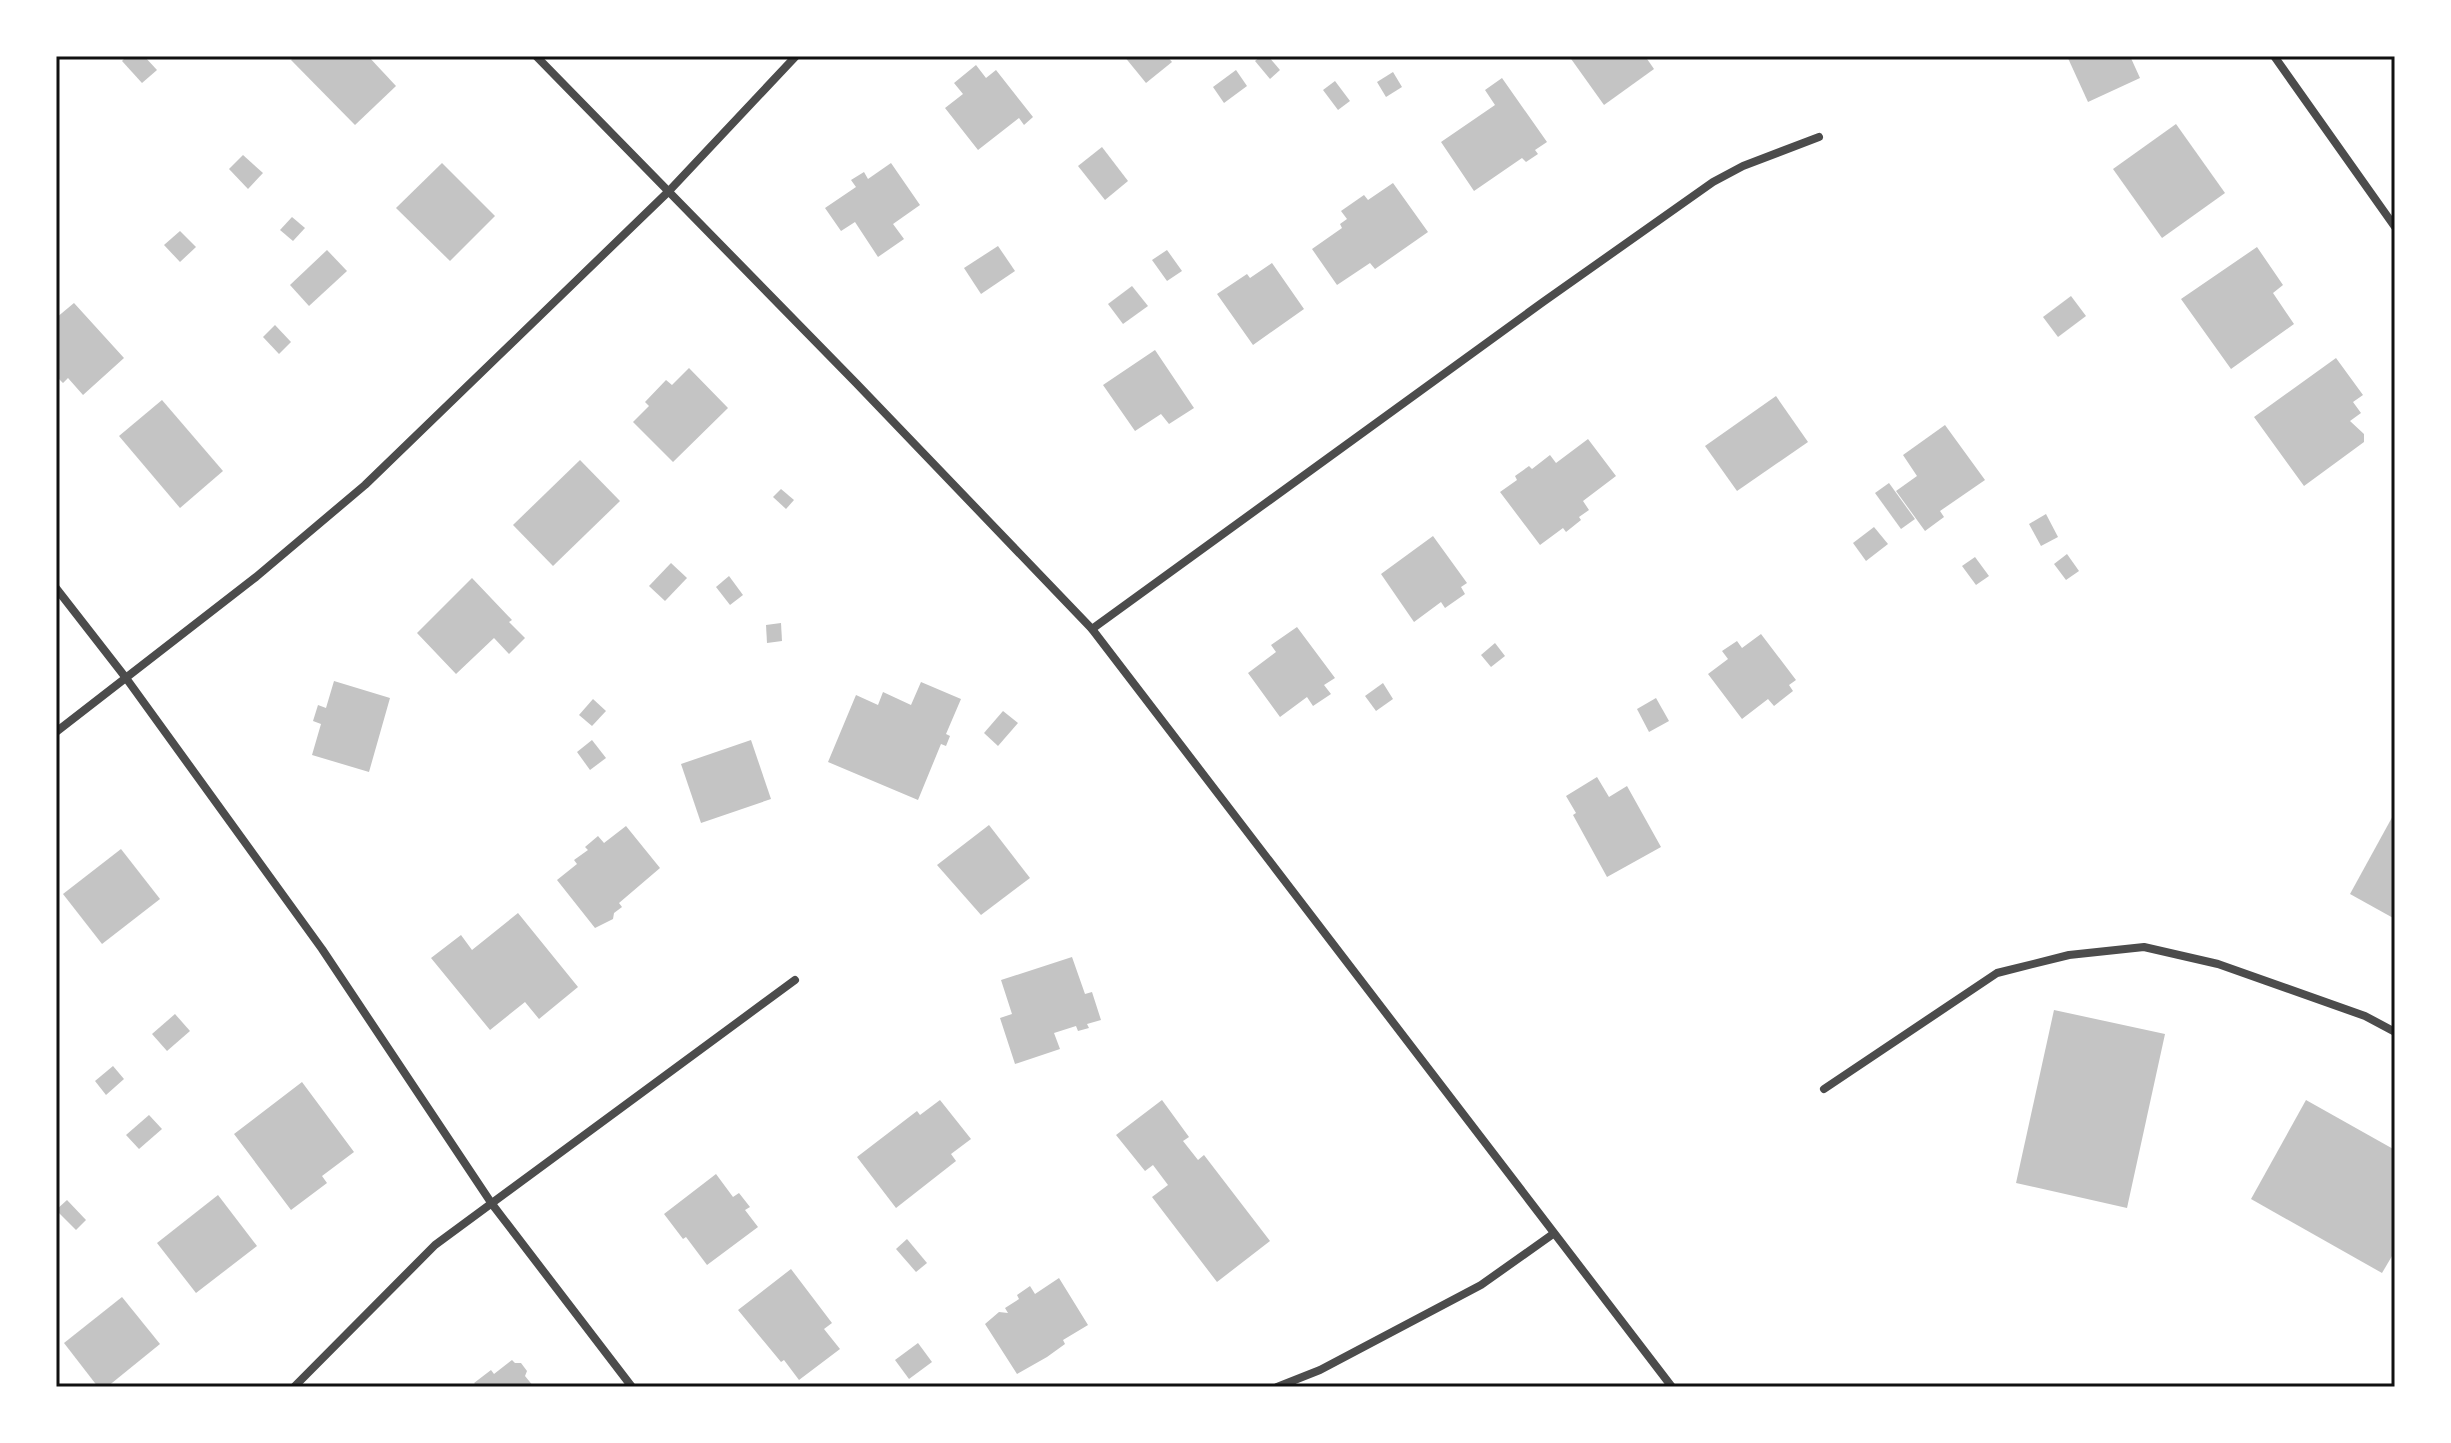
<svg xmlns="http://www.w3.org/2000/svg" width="2451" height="1443" viewBox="0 0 2451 1443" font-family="Rubik,sans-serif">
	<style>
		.building { fill: #c4c4c4 }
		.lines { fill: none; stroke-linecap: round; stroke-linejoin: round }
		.minor { stroke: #4c4c4c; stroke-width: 8 }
		.neatline { fill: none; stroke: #111; stroke-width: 3 }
	</style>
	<rect width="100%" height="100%" fill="#fff"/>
	<!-- building -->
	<g class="building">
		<path d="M127,56H144L157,70L142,83L122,61Z"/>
		<path d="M295,56H368L396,86L355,125L291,60Z"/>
		<path d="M1124,56H1167L1172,62L1146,83Z"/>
		<path d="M1261,56H1268L1280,70L1270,79L1255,61Z"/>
		<path d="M1569,56H1645L1654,69L1604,105Z"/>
		<path d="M2067,56H2130L2140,78L2088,102Z"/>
		<path d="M976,65L986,78L996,70L1033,117L1024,125L1019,118L978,150L945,108L963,94L954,83Z"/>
		<path d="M1236,70L1247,86L1224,103L1213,87Z"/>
		<path d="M1393,72L1402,87L1386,97L1377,82Z"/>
		<path d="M1502,78L1547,142L1535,150L1538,154L1526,162L1522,158L1474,191L1441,142L1495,105L1485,90Z"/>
		<path d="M1335,81L1350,101L1338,110L1323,90Z"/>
		<path d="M2176,124L2225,193L2162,238L2113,169Z"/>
		<path d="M1102,147L1128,181L1105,200L1078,166Z"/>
		<path d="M243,155L263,173L248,189L229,169Z"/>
		<path d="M442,163L495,216L450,261L396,208Z"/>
		<path d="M891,163L920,205L893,224L904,239L878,257L855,222L841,231L825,208L856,187L851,180L864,172L868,179Z"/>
		<path d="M1393,183L1428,232L1375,269L1370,263L1337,285L1312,249L1342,228L1340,224L1347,219L1341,211L1364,195L1368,200Z"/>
		<path d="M292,217L305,228L293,241L280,230Z"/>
		<path d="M180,231L196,247L180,262L164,245Z"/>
		<path d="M998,246L1015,271L981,294L964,268Z"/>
		<path d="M2257,247L2283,285L2273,293L2294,324L2231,369L2181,299Z"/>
		<path d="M327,250L347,271L309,306L290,285Z"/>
		<path d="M1167,250L1182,271L1167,281L1152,260Z"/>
		<path d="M1272,263L1304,309L1253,345L1217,294L1247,274L1250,278Z"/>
		<path d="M1132,286L1148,306L1123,324L1108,304Z"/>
		<path d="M2071,296L2086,316L2058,337L2043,317Z"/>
		<path d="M74,303L124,358L83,395L68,378L63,383L56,376V318Z"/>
		<path d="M275,325L291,342L279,354L263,337Z"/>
		<path d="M1155,350L1194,408L1169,424L1161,414L1135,431L1103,385Z"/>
		<path d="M2336,358L2363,395L2353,402L2361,413L2350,421L2364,434V442L2304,486L2254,417Z"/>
		<path d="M689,368L728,408L673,462L633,422L649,406L645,402L666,380L672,385Z"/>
		<path d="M1776,396L1808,442L1737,491L1705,446Z"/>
		<path d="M162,400L223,471L180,508L119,436Z"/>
		<path d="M1945,425L1985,480L1940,511L1944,517L1925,531L1896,491L1917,476L1903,455Z"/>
		<path d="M1588,439L1616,476L1583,501L1589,510L1579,517L1581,520L1566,532L1563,528L1540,545L1500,492L1517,480L1515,476L1529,466L1532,469L1550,455L1556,463Z"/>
		<path d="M580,460L620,501L553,566L513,525Z"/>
		<path d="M1889,483L1915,519L1901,529L1875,493Z"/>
		<path d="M781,489L794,500L786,509L773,497Z"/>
		<path d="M2046,514L2058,537L2041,546L2029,524Z"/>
		<path d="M1874,527L1888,544L1866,561L1853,543Z"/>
		<path d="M1433,536L1467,583L1461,587L1465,594L1445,608L1441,602L1414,622L1381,574Z"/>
		<path d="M2067,554L2079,571L2066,580L2054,564Z"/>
		<path d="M1975,557L1989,576L1976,585L1962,566Z"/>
		<path d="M671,563L687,578L665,601L649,586Z"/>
		<path d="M729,576L743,595L730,605L716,587Z"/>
		<path d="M472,578L512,620L509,622L525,638L509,654L494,638L456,674L417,633Z"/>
		<path d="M781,623L782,641L767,643L766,625Z"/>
		<path d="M1297,627L1335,678L1324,685L1331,694L1313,706L1307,697L1280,717L1248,673L1276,652L1271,645Z"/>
		<path d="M1761,634L1796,680L1789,685L1793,691L1774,706L1768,699L1742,719L1708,674L1728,659L1722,651L1737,641L1742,648Z"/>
		<path d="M1495,643L1505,656L1491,667L1481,655Z"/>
		<path d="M334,681L390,698L369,772L312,755L321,724L313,721L318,705L326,708Z"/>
		<path d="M921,682L961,699L946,734L950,736L946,746L941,744L918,800L828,762L856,695L878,705L883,692L911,705Z"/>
		<path d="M1383,683L1393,699L1376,711L1365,696Z"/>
		<path d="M1656,698L1669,721L1649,732L1637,709Z"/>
		<path d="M593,699L606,711L592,726L579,715Z"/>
		<path d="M1003,711L1018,723L998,746L984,733Z"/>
		<path d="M592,740L606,758L590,770L577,752Z"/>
		<path d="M751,740L771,799L701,823L681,764Z"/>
		<path d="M1597,777L1609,797L1627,786L1661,847L1607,877L1573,815L1576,813L1566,796Z"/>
		<path d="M2395,812V919L2350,894Z"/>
		<path d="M989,825L1030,878L981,915L937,865Z"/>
		<path d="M626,826L660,868L619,903L622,907L614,913L613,919L595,928L557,880L577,864L574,860L588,850L585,847L598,836L604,843Z"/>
		<path d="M121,849L160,899L102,944L63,894Z"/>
		<path d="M518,913L578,987L539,1019L525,1002L490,1030L431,958L461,935L472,950Z"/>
		<path d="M1072,957L1085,994L1092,992L1101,1020L1087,1024L1089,1028L1078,1031L1076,1026L1054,1033L1060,1049L1015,1064L1000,1018L1012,1014L1001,980Z"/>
		<path d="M2054,1010L2165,1034L2127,1208L2016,1183Z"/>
		<path d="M175,1014L190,1031L167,1051L152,1034Z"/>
		<path d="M113,1066L124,1079L106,1095L95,1081Z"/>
		<path d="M302,1082L354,1152L322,1176L327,1183L291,1210L234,1134Z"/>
		<path d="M940,1100L971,1139L951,1154L956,1161L896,1208L857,1157L917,1111L920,1115Z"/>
		<path d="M1162,1100L1189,1137L1183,1141L1198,1160L1204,1155L1270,1241L1217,1282L1152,1197L1168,1185L1153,1165L1145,1171L1116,1135Z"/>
		<path d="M2306,1100L2395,1150V1251L2382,1273L2251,1199Z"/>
		<path d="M149,1115L162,1129L139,1149L126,1135Z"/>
		<path d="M716,1174L733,1197L739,1193L750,1207L745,1210L758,1227L707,1265L686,1237L683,1239L664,1214Z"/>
		<path d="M218,1195L257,1246L196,1293L157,1243Z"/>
		<path d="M67,1200L86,1220L76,1230L56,1210Z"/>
		<path d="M907,1239L927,1263L916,1272L896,1249Z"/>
		<path d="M791,1269L832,1323L824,1329L840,1349L799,1380L784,1360L781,1362L738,1310Z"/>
		<path d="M1059,1278L1088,1325L1063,1340L1065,1344L1047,1357L1017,1374L985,1324L999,1312L1008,1313L1005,1308L1019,1299L1017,1295L1030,1286L1035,1294Z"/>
		<path d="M122,1297L160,1344L107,1387H98L64,1343Z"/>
		<path d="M918,1343L932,1362L909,1379L895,1360Z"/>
		<path d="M512,1360L515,1363H521L527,1371L525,1376L534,1387H478L474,1383L491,1370L494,1374Z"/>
	</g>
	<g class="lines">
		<!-- minor -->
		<g class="minor">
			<path d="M536,56L856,383L1092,629L1672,1387"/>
			<path d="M2274,56L2395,227"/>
			<path d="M56,588L126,678L322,949L492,1204L632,1387"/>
			<path d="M1092,629L1543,302L1713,182L1743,166L1819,137"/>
			<path d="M56,732L256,577L365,485L669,191L796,56"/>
			<path d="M1824,1089L1997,973L2069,955L2144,947L2218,964L2365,1016L2395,1032"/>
			<path d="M294,1387L435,1245L795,980"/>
			<path d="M1277,1387L1320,1370L1481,1285L1553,1234"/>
		</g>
	</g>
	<!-- border -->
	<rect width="2451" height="1443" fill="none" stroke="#ffffff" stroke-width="116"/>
	<rect x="58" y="58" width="2335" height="1327" class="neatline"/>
</svg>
